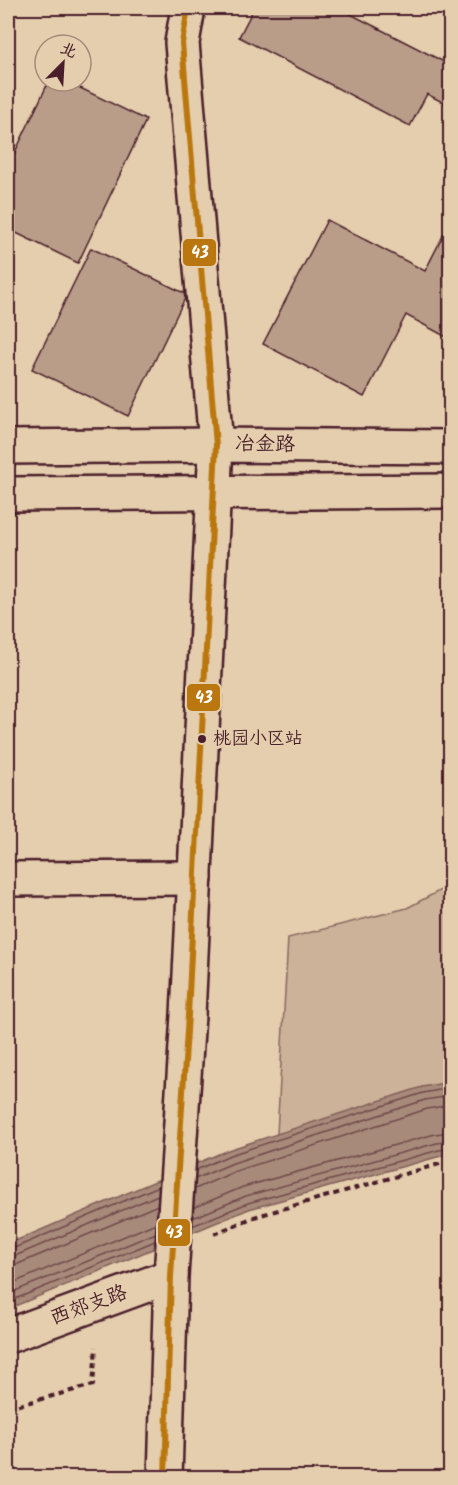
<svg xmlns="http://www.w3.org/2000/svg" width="458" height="1485" viewBox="0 0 458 1485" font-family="Kalam,'LXGW WenKai TC',sans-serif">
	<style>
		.green { fill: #cbb298; stroke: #8a6862; stroke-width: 1.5 }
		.water { fill: #a88a7a; stroke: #825f5a; stroke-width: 1.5 }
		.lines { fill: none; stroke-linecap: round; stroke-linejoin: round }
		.shore { stroke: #704a4b; stroke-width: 1.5 }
		.building { fill: #b99d89; stroke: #4a1f2b; stroke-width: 1.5 }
		.minor-casing { stroke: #4a1f2b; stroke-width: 38 }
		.tertiary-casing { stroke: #4a1f2b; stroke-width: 38 }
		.secondary-casing { stroke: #4a1f2b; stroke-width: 38 }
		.path { stroke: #4a1f2b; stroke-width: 4; stroke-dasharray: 6 4.5; stroke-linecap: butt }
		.minor { stroke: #e4cead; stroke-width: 33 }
		.tertiary { stroke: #e4cead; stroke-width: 33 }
		.secondary { stroke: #e4cead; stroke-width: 33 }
		.tertiary-bridge-casing { stroke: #4a1f2b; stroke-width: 38; stroke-linecap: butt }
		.tertiary-bridge { stroke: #e4cead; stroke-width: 33 }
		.bus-1-casing { stroke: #e4cead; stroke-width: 10 }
		.bus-1 { stroke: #ba770f; stroke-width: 6 }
		.bus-dot { fill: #4a1f2b; stroke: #e4cead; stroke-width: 2 }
		.labels { text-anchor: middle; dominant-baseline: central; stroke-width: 6; stroke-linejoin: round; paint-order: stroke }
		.bus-label { font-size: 18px; fill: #4a1f2b; stroke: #e4cead; text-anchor: start }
		.street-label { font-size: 20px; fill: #4a1f2b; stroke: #e4cead }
		.line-badge { stroke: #e4cead; stroke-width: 2 }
		.badge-label { font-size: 16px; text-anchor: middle; font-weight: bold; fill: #fff }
	</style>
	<rect width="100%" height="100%" fill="#e4cead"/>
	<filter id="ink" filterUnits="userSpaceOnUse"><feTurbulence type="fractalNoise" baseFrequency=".0167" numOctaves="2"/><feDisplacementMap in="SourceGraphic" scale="12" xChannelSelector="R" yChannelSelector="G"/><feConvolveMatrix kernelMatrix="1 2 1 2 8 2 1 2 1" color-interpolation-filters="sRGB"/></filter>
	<g filter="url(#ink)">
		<!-- green -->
		<path class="green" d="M450,885V1092L277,1134L288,938L407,908Z"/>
		<!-- water -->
		<path class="water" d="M450,1082V1154L441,1156L249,1209L8,1309V1244L228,1150L422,1087Z"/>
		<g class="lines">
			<!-- shore -->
			<g class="shore">
				<path d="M196,1170L230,1155L423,1093L450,1088"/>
				<path d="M195,1179L233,1163L425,1100L450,1096"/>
				<path d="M195,1189L236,1171L427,1109L450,1105"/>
				<path d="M193,1208L243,1187L435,1134L450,1132"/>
				<path d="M193,1218L246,1196L437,1143L450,1141"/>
				<path d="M192,1226L248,1203L439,1150L450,1149"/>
				<path d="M8,1249H12L159,1186"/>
				<path d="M8,1257L15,1256L158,1195"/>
				<path d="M8,1266L18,1264L158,1205"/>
				<path d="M8,1285L156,1223"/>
				<path d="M8,1294L156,1233"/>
				<path d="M8,1302L155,1241"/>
			</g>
		</g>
		<!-- building -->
		<g class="building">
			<path d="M254,8H339L450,65V106L427,94L410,126L239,37Z"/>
			<path d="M49,81H66L146,120L78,263L8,229V167Z"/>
			<path d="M327,220L425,271L450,222V339L406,315L364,397L263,344Z"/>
			<path d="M91,248L184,293L185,298L128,416L32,369Z"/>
		</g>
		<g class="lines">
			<!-- minor casing -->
			<g class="minor-casing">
				<g id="minor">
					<path d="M188,8L182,43L216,445"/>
					<path d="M8,879L195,878"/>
				</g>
			</g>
			<!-- tertiary casing -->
			<g class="tertiary-casing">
				<path id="tertiary" d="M188,1015L216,445"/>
			</g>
			<!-- secondary casing -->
			<g class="secondary-casing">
				<g id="secondary">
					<path d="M8,447L216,445L450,447"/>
					<path d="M8,494L450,491"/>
				</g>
			</g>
			<!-- path -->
			<g class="path">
				<path d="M214,1234L254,1217L450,1161"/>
				<path d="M8,1408L93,1385L96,1347"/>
			</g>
			<!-- minor -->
			<use href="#minor" class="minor"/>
			<!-- tertiary -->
			<use href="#tertiary" class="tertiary"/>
			<!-- secondary -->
			<use href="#secondary" class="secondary"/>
			<!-- tertiary-bridge casing -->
			<g class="tertiary-bridge-casing">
				<g id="tertiary-bridge">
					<path d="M8,1336L171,1276"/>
					<path d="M165,1478L171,1276L188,1015"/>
				</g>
			</g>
			<!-- tertiary-bridge -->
			<use href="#tertiary-bridge" class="tertiary-bridge"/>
			<!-- bus-1 casing -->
			<g class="bus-1-casing">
				<path id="bus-1" d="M165,1478L171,1276L188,1015L216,445L182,43L188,8"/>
			</g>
			<!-- bus-1 -->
			<use href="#bus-1" class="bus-1"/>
		</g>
	</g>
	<!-- markers -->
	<circle class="bus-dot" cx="202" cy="739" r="5"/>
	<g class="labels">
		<!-- bus labels -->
		<g class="bus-label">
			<text x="213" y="739">桃园小区站</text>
		</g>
		<!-- street labels -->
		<g class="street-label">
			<text transform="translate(265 445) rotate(1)">冶金路</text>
			<text transform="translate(89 1306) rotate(-20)">西郊支路</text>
		</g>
	</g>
	<g class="line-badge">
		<rect x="182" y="238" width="35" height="29" rx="6" fill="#ba770f"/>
		<rect x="186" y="683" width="35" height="29" rx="6" fill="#ba770f"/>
		<rect x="157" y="1218" width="34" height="29" rx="6" fill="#ba770f"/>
	</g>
	<g class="badge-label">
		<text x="200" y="258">43</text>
		<text x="204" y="703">43</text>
		<text x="174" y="1238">43</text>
	</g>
	<!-- margin -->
	<rect width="458" height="1485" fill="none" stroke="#e4cead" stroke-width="30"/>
	<rect x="15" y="15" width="428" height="1455" fill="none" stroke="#4a1f2b" stroke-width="2" filter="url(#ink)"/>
	<!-- north arrow -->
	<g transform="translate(63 63) rotate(24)"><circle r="28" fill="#e4cead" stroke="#a68879" stroke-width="1.5"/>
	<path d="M0-4.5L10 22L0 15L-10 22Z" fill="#4a1f2b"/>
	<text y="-9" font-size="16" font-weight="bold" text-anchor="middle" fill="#4a1f2b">北</text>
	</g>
</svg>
